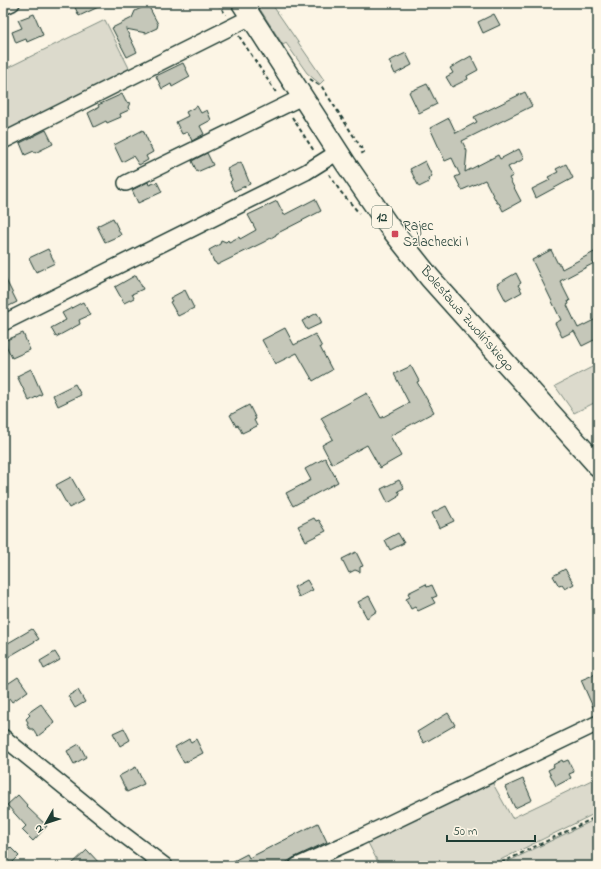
<svg xmlns="http://www.w3.org/2000/svg" width="601" height="869" viewBox="0 0 601 869" font-family="'Indie Flower',sans-serif">
	<style>
		.green { fill: #dcdacc; stroke: #7e8c80 }
		.building { fill: #c5c7b9; stroke: #1f3d34 }
		.lines { fill: none; stroke-linecap: round; stroke-linejoin: round }
		.minor-casing { stroke: #1f3d34; stroke-width: 18 }
		.major-casing { stroke: #1f3d34; stroke-width: 23 }
		.path { stroke: #1f3d34; stroke-width: 2; stroke-dasharray: 4 3; stroke-linecap: butt }
		.minor { stroke: #fcf5e5; stroke-width: 15 }
		.major { stroke: #fcf5e5; stroke-width: 20 }
		.poi-dot { fill: #d1495b; stroke: #fcf5e5; stroke-width: 1.5 }
		.labels { text-anchor: middle; dominant-baseline: central; stroke-width: 3; stroke-linejoin: round; paint-order: stroke }
		.shield { fill: #fcf5e5; stroke: #617469; stroke-width: 1 }
		.shield-label { font-size: 13px; font-weight: bold; fill: #1f3d34 }
		.poi-label { font-size: 14px; fill: #1f3d34; stroke: #fcf5e5; text-anchor: start }
		.street-label { font-size: 14px; fill: #1f3d34; stroke: #fcf5e5 }
	</style>
	<rect width="100%" height="100%" fill="#fcf5e5"/>
	<filter id="ink" filterUnits="userSpaceOnUse"><feTurbulence type="fractalNoise" baseFrequency=".025" numOctaves="2"/><feDisplacementMap in="SourceGraphic" scale="8" xChannelSelector="R" yChannelSelector="G"/><feConvolveMatrix kernelMatrix="1 2 1 2 8 2 1 2 1" color-interpolation-filters="sRGB"/></filter>
	<g filter="url(#ink)">
		<!-- green -->
		<g class="green">
			<path d="M256,3H271L324,80L320,84L307,73L286,43L283,45Z"/>
			<path d="M105,20L130,70L3,134V70Z"/>
			<path d="M598,364V401L574,413L555,386Z"/>
			<path d="M598,777V812L488,866H380L365,837L492,782L512,818Z"/>
			<path d="M598,818V866H499L505,863Z"/>
		</g>
		<!-- building -->
		<g class="building">
			<path d="M73,3H107L79,16Z"/>
			<path d="M145,6L149,7L158,24L157,28L146,33L126,29L137,52L127,57L112,28L132,18L135,11Z"/>
			<path d="M34,14L43,35L27,42L26,39L16,43L12,32L22,28L18,20Z"/>
			<path d="M494,14L500,25L483,33L478,22Z"/>
			<path d="M406,53L412,65L395,74L389,61Z"/>
			<path d="M471,56L478,70L467,76L468,79L452,87L446,77L453,73L450,68Z"/>
			<path d="M183,63L190,77L172,87L171,84L162,89L156,76Z"/>
			<path d="M427,84L437,104L419,113L409,92Z"/>
			<path d="M525,92L532,106L462,141L467,151L465,172L498,155L500,159L519,149L524,159L508,167L513,176L509,178L521,201L503,211L499,203H497L485,180L462,190L455,177L460,175L452,158L445,161L430,128L449,118L456,133L477,122L474,117Z"/>
			<path d="M122,94L126,102L130,103L128,107L129,110L120,114L121,117L107,123L106,121L94,127L88,113L99,107L98,105Z"/>
			<path d="M197,106L201,113L207,110L211,120L200,126L204,134L192,141L188,132L182,134L176,122L188,116L186,112Z"/>
			<path d="M46,130L53,144L35,153L34,151L25,155L20,143Z"/>
			<path d="M143,130L153,152L146,156L148,160L139,165L133,156L122,162L114,145Z"/>
			<path d="M207,153L213,165L197,172L192,161Z"/>
			<path d="M425,161L432,176L428,179L429,182L419,187L410,169Z"/>
			<path d="M241,162L250,184L234,191L230,182L232,180L227,169Z"/>
			<path d="M566,164L573,178L536,198L532,189L550,180L548,177L558,172L556,169Z"/>
			<path d="M148,182L149,185L157,182L162,192L138,203L132,190Z"/>
			<path d="M315,199L321,211L276,234V235L264,242L217,265L215,262H214L209,250L220,244L221,240L226,242L228,240L229,242L239,237L240,239L256,230L248,215L277,201L284,215Z"/>
			<path d="M113,218L121,235L105,242L97,226Z"/>
			<path d="M48,249L55,263L36,272L29,258Z"/>
			<path d="M551,250L558,264H560L562,269L598,250V261L560,281L570,301H568L569,304L567,305L578,328L598,318V338L582,346L574,331L562,337L555,323L561,320L532,260Z"/>
			<path d="M516,273L521,283L518,285L522,292L506,301L497,284Z"/>
			<path d="M3,274L17,302L3,309Z"/>
			<path d="M136,275L143,289L132,294L134,298L124,303L115,287Z"/>
			<path d="M185,290L194,308L178,316L170,302L172,301L170,298Z"/>
			<path d="M83,302L90,315L79,320L80,324L56,337L51,328L66,320L62,313Z"/>
			<path d="M317,313L322,323L307,330L302,321Z"/>
			<path d="M285,328L294,345L315,334L322,347H320L332,370L313,381L297,353L275,364L262,340Z"/>
			<path d="M23,333L30,350L12,358L4,341Z"/>
			<path d="M411,366L419,381L417,382L434,412L390,436L401,456L380,468L367,445L332,464L322,445L333,439L321,418L367,393L381,418L409,403L394,374Z"/>
			<path d="M31,369L42,394L29,401L17,376Z"/>
			<path d="M75,384L81,395L58,406L53,395Z"/>
			<path d="M249,405L256,419L254,420L257,426L242,433L238,425L236,426L230,415Z"/>
			<path d="M325,458L338,482L293,506L286,493L311,480L305,469Z"/>
			<path d="M71,477L84,500L69,508L56,485Z"/>
			<path d="M399,480L404,488L398,491L400,494L397,496L398,497L388,503L381,489Z"/>
			<path d="M446,506L454,521L439,528L432,513Z"/>
			<path d="M314,518L316,521L319,520L326,531L306,541L298,526Z"/>
			<path d="M398,533L404,543L390,550L385,540Z"/>
			<path d="M356,552L363,566L360,567V572L355,570L349,573L342,559Z"/>
			<path d="M565,569L574,584L565,589L562,585L559,586L553,576Z"/>
			<path d="M307,580L313,590L299,597L294,587Z"/>
			<path d="M426,584L427,587L432,585L437,596L432,598L435,603L418,611L415,607L411,609L406,599L410,597L408,593Z"/>
			<path d="M369,596L377,611L367,618L358,602Z"/>
			<path d="M32,629L39,639L3,660V646Z"/>
			<path d="M55,652L60,660L44,669L40,661Z"/>
			<path d="M598,673V714H596L581,680Z"/>
			<path d="M18,677L28,691L12,702L3,690V687Z"/>
			<path d="M78,690L85,702L75,708L68,696Z"/>
			<path d="M41,704L55,723L38,736L33,729H30L27,725L28,722L26,719L30,715L28,713Z"/>
			<path d="M448,713L455,725L424,743L417,732Z"/>
			<path d="M124,728L130,740L120,746L113,733Z"/>
			<path d="M189,739L191,742L196,739L203,753L184,763L175,747Z"/>
			<path d="M79,744L86,757L74,764L67,751Z"/>
			<path d="M562,760L563,762L568,760L574,772L569,774L571,778L556,786L548,770L554,767L553,765Z"/>
			<path d="M136,767L144,784L127,792L119,776Z"/>
			<path d="M523,779L532,800L515,808L505,787Z"/>
			<path d="M18,795L28,806L27,807L47,826L33,841L22,830L26,826L7,805Z"/>
			<path d="M318,823L327,842L293,858L281,866H224L247,854L249,858Z"/>
			<path d="M10,847L19,856L9,866H3V854Z"/>
			<path d="M87,850L102,866H70Z"/>
		</g>
		<g class="lines">
			<!-- minor casing -->
			<g class="minor-casing">
				<g id="minor">
					<path d="M3,7L12,3"/>
					<path d="M3,141L251,17"/>
					<path d="M126,183L302,97"/>
					<path d="M3,323L306,172L338,152"/>
					<path d="M3,737L120,832L165,866"/>
					<path d="M297,866L359,838L598,723"/>
				</g>
			</g>
			<!-- major casing -->
			<g class="major-casing">
				<path id="major" d="M242,3L346,164L388,225L430,278L598,466"/>
			</g>
			<!-- path -->
			<g class="path">
				<path d="M218,3L226,15"/>
				<path d="M239,36L277,94"/>
				<path d="M310,79L322,87L364,152L359,155"/>
				<path d="M292,117L314,151"/>
				<path d="M329,174L340,191L359,213"/>
				<path d="M495,866L598,816"/>
			</g>
			<!-- minor -->
			<use href="#minor" class="minor"/>
			<!-- major -->
			<use href="#major" class="major"/>
		</g>
	</g>
	<!-- markers -->
	<rect class="poi-dot" x="391" y="230" width="8" height="8" rx="2"/>
	<g class="labels">
		<!-- shield labels -->
		<rect class="shield" x="372" y="206" width="20" height="22" rx="3"/>
		<g class="shield-label">
			<text x="382" y="217">12</text>
		</g>
		<!-- poi labels -->
		<g class="poi-label">
			<text x="403" y="226">Rajec<tspan x="403" dy="16">Szlachecki I</tspan></text>
		</g>
		<!-- street labels -->
		<g class="street-label">
			<text transform="translate(467 319) rotate(49)">Bolesława Zwolińskiego</text>
		</g>
	</g>
	<!-- margin -->
	<rect width="601" height="869" fill="none" stroke="#fcf5e5" stroke-width="16"/>
	<rect x="8" y="8" width="585" height="853" fill="none" stroke="#1f3d34" stroke-width="1.5" filter="url(#ink)"/>
	<!-- north arrow -->
	<g transform="translate(46 823) rotate(231)" stroke="#fcf5e5" stroke-width="3" paint-order="stroke">
	<path d="M0-3L7 15L0 10L-7 15Z" fill="#1f3d34"/>
	<text y="-6" font-size="11" font-weight="bold" text-anchor="middle" fill="#1f3d34">N</text>
	</g>
	<!-- scale -->
	<path d="M447 835v6h88v-6" fill="none" stroke="#1f3d34" stroke-width="2"/>
	<text x="453" y="835" font-size="12" fill="#1f3d34" stroke="#fcf5e5" stroke-width="3" paint-order="stroke">50 m</text>
</svg>
